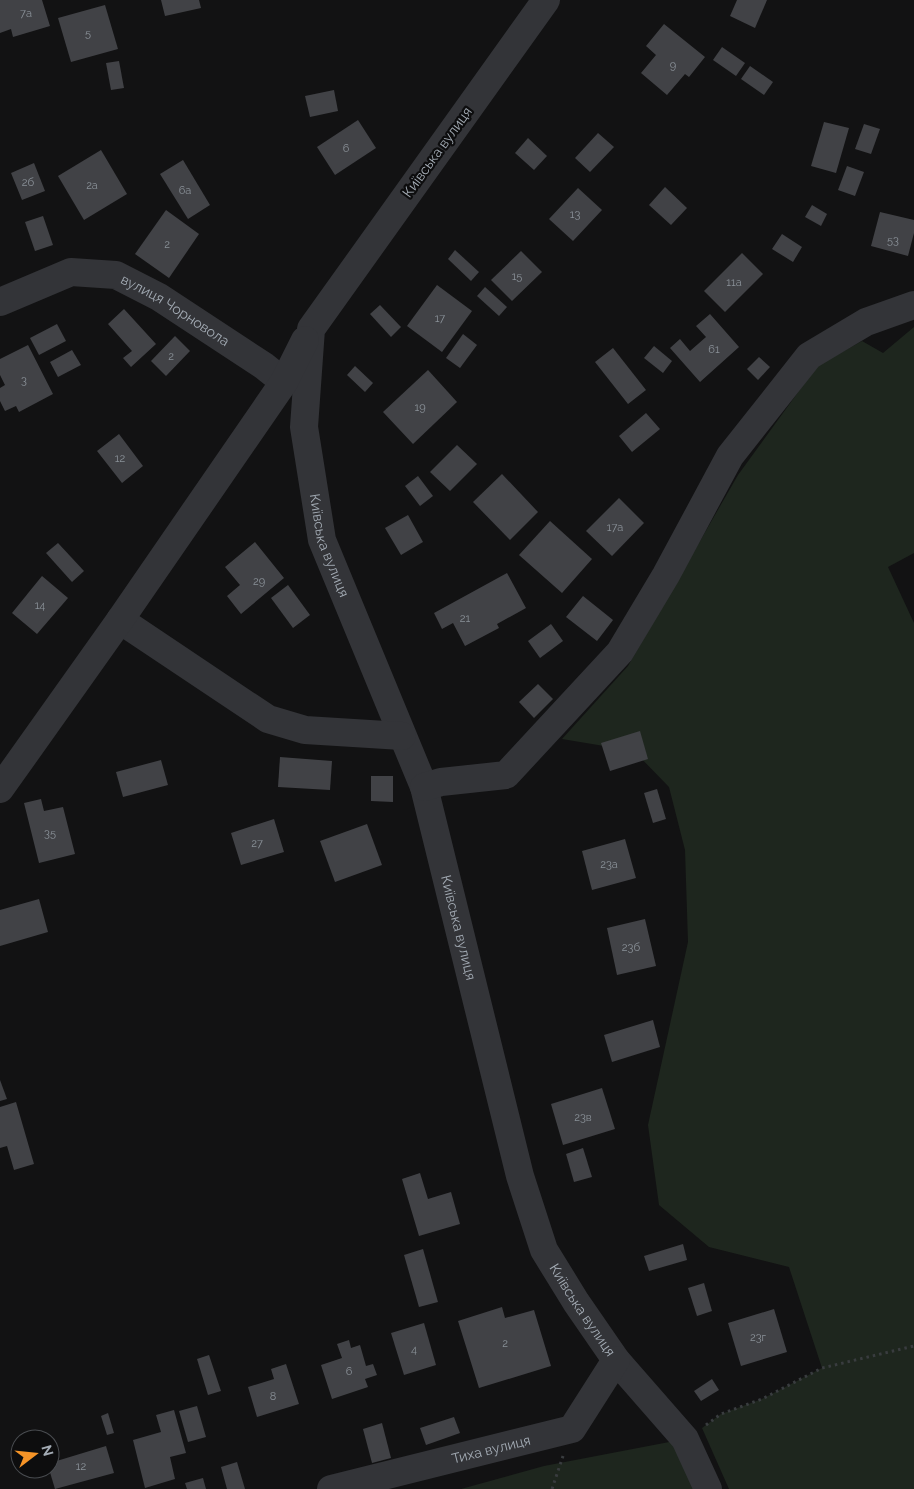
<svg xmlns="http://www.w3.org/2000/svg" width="914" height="1489" viewBox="0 0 914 1489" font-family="Raleway,sans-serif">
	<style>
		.green { fill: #1e261e }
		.building { fill: #414246 }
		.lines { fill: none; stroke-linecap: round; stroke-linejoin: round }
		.path { stroke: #393c3f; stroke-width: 3; stroke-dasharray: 2.5 4; stroke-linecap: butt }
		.minor { stroke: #333438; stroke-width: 28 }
		.labels { text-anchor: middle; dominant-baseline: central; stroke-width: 4.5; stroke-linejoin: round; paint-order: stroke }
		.number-label { font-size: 11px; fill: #8a9198 }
		.street-label { font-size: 14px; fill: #a3abb4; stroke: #0d0d0e }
	</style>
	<rect width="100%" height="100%" fill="#121213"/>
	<!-- green -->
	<g class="green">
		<path d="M914,327V553L888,567L914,623V1489H729L702,1428L721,1414L762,1399L822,1368L789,1267L709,1247L659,1205L648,1125L688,942L685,850L669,787L634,751L562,739L628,666L738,475L817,366L862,341L883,353Z"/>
		<path d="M685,1439L708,1489H461L544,1466Z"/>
	</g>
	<!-- building -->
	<g class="building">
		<path d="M0,0H42L50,26L13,37L11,29L0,33Z"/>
		<path d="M161,0H199L201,8L165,16Z"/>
		<path d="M737,0H767L755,28L730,16Z"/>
		<path d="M105,5L118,49L71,62L58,18Z"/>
		<path d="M664,24L705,57L689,77L685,74L667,95L641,73L656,55L646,46Z"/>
		<path d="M722,47L745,63L736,76L713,60Z"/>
		<path d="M119,61L124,88L111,90L106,63Z"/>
		<path d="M750,66L773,82L764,95L741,79Z"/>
		<path d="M334,90L338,111L310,117L305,96Z"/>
		<path d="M358,120L376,148L335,175L317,147Z"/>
		<path d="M824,122L849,128L836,173L811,166Z"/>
		<path d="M864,124L880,129L871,154L855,149Z"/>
		<path d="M598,133L614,147L590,172L575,158Z"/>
		<path d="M528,138L547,156L534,170L515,153Z"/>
		<path d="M101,150L127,194L84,220L58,176Z"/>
		<path d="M183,160L210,205L188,219L160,174Z"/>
		<path d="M34,163L45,191L22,200L11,173Z"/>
		<path d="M847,166L864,172L855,196L838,190Z"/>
		<path d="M665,187L687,208L671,225L649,205Z"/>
		<path d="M578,188L602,210L573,241L549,219Z"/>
		<path d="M812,205L827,214L821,226L805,217Z"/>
		<path d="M166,210L199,234L169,278L135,254Z"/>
		<path d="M880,212L914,220V233L908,256L871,246Z"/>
		<path d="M43,216L53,245L35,251L25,222Z"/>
		<path d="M782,234L802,247L793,262L772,249Z"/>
		<path d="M455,250L479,272L471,281L448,259Z"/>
		<path d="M521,251L542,272L512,301L491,280Z"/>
		<path d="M742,253L763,274L725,312L704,291Z"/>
		<path d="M437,285L472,311L442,352L407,326Z"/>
		<path d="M485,287L507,307L499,316L477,296Z"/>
		<path d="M380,305L401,327L391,337L370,314Z"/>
		<path d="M124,309L156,344L131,367L123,358L132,351L108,324Z"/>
		<path d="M710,314L739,347L700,382L670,348L680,339L690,351L706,337L696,326Z"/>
		<path d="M57,324L66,341L39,355L30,338Z"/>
		<path d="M463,334L477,345L460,368L446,358Z"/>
		<path d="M175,336L190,351L166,376L151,361Z"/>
		<path d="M28,345L53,394L19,412L16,406L5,411L0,401V388L5,385L0,375V359Z"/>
		<path d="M654,346L672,361L663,373L644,358Z"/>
		<path d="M613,348L646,390L628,404L595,362Z"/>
		<path d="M72,350L81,365L58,377L50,362Z"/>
		<path d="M759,357L770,367L758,380L747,369Z"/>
		<path d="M355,366L373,383L365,392L347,375Z"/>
		<path d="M428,370L457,402L413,444L383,412Z"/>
		<path d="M646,413L660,429L632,452L619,436Z"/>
		<path d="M119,434L143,466L122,483L97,451Z"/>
		<path d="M457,445L477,464L450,491L430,472Z"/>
		<path d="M502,474L538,512L510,540L473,502Z"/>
		<path d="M418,476L433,496L420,506L405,486Z"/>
		<path d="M619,498L644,523L612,556L586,531Z"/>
		<path d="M408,515L423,542L401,555L385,528Z"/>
		<path d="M550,521L592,559L562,593L519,555Z"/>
		<path d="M255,542L284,578L241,614L227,596L240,585L225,567Z"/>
		<path d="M58,543L84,571L72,582L46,553Z"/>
		<path d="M507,573L526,608L497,624L499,628L465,646L453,623L442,629L434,613Z"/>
		<path d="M42,576L68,598L37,634L12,613Z"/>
		<path d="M288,585L310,615L293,628L271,598Z"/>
		<path d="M583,596L613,620L597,641L566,617Z"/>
		<path d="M551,624L563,641L540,658L528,641Z"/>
		<path d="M538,684L553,699L534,718L519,702Z"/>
		<path d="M640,731L648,759L610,771L601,743Z"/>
		<path d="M280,757L332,761L330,790L278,787Z"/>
		<path d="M161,760L168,785L123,797L116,772Z"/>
		<path d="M371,776H393V802L371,801Z"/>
		<path d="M657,789L666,819L653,823L644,793Z"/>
		<path d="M41,799L44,811L63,807L75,854L39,863L24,803Z"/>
		<path d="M274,819L284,852L241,865L231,833Z"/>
		<path d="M367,824L382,865L335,882L320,841Z"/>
		<path d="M625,839L636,878L592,890L582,851Z"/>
		<path d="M39,899L48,932L0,946V910Z"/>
		<path d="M645,919L656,966L617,975L607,928Z"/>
		<path d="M653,1020L660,1047L612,1062L604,1035Z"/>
		<path d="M0,1080L7,1099L0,1101Z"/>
		<path d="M602,1088L615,1129L563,1145L551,1104Z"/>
		<path d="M16,1102L34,1164L14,1170L7,1146L0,1148V1107Z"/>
		<path d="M583,1148L592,1177L574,1182L566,1154Z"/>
		<path d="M420,1173L428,1199L451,1192L460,1224L419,1236L402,1179Z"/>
		<path d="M683,1244L687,1260L649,1271L644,1256Z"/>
		<path d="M423,1249L438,1302L419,1307L404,1255Z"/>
		<path d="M704,1283L712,1311L697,1316L688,1288Z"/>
		<path d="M502,1307L505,1318L534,1310L551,1366L479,1388L458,1321Z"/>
		<path d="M774,1309L787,1352L741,1366L728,1323Z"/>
		<path d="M424,1323L436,1365L404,1375L391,1333Z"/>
		<path d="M349,1340L351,1348L360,1345L366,1366L373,1364L377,1375L365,1379L368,1387L332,1399L321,1365L342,1358L337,1344Z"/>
		<path d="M209,1355L221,1391L208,1395L197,1359Z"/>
		<path d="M286,1364L299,1404L257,1417L248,1387L274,1379L271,1369Z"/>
		<path d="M712,1379L719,1390L701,1401L694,1391Z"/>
		<path d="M197,1406L206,1437L188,1442L179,1411Z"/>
		<path d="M174,1410L186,1453L170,1457L175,1479L145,1488L133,1440L161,1432L156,1415Z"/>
		<path d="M108,1413L114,1433L107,1435L101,1416Z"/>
		<path d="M454,1417L460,1433L426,1445L420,1428Z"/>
		<path d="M382,1423L391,1458L372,1463L363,1429Z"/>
		<path d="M106,1446L114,1473L55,1489L49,1469L50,1463Z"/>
		<path d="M237,1462L245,1489H227L221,1467Z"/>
		<path d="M203,1478L206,1489H187L185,1483Z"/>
	</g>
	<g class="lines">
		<!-- path -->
		<g class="path">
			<path d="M706,1425L721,1414L762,1399L822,1368L914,1346"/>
			<path d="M552,1489L563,1456"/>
		</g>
		<!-- minor -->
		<g class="minor">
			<path id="s1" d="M546,0L311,329L304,427L322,540L424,787L520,1176L544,1250L576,1302L616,1360L685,1439L708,1489"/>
			<path id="s2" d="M0,302L71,272L116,275L159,297L264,366L284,382"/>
			<path d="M120,620L268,719L305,730L402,736"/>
			<path d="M424,787L441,782L506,775L620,652L666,575L730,456L809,356L866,322L914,305"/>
			<path d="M0,789L120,620L284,382L305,340"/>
			<path id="s3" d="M331,1489L572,1429L616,1360"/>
		</g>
	</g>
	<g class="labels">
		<!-- number labels -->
		<g class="number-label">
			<text x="26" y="13">7а</text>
			<text x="88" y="33">5</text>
			<text x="673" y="65">9</text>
			<text x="346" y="148">6</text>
			<text x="28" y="182">2б</text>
			<text x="92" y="185">2а</text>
			<text x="185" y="190">6а</text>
			<text x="575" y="214">13</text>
			<text x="893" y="240">53</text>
			<text x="167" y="244">2</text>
			<text x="517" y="276">15</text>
			<text x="734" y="282">11а</text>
			<text x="440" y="318">17</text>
			<text x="714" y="349">61</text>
			<text x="171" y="356">2</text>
			<text x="24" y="380">3</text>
			<text x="420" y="407">19</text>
			<text x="120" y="458">12</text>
			<text x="615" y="527">17а</text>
			<text x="259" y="581">29</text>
			<text x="40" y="605">14</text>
			<text x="465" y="618">21</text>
			<text x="50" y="833">35</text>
			<text x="257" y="843">27</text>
			<text x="609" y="864">23а</text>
			<text x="631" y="947">23б</text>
			<text x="583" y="1117">23в</text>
			<text x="758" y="1337">23г</text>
			<text x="505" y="1343">2</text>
			<text x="414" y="1349">4</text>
			<text x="349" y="1371">6</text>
			<text x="273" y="1396">8</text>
			<text x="81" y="1466">12</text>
		</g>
		<!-- street labels -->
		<g class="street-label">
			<text transform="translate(437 152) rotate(-54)">Київська вулиця</text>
			<text stroke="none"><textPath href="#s2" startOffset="191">вулиця Чорновола</textPath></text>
			<text stroke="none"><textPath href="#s1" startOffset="624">Київська вулиця</textPath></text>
			<text stroke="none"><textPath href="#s1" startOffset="1029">Київська вулиця</textPath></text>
			<text stroke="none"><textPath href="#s1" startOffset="1434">Київська вулиця</textPath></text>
			<text stroke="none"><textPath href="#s3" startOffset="165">Тиха вулиця</textPath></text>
		</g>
	</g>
	<!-- north arrow -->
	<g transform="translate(35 1454) rotate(74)"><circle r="24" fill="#0d0d0e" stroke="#494c50"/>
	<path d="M0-4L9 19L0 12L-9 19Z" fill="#f69427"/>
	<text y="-8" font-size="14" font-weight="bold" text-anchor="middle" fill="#a3abb4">N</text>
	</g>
</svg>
